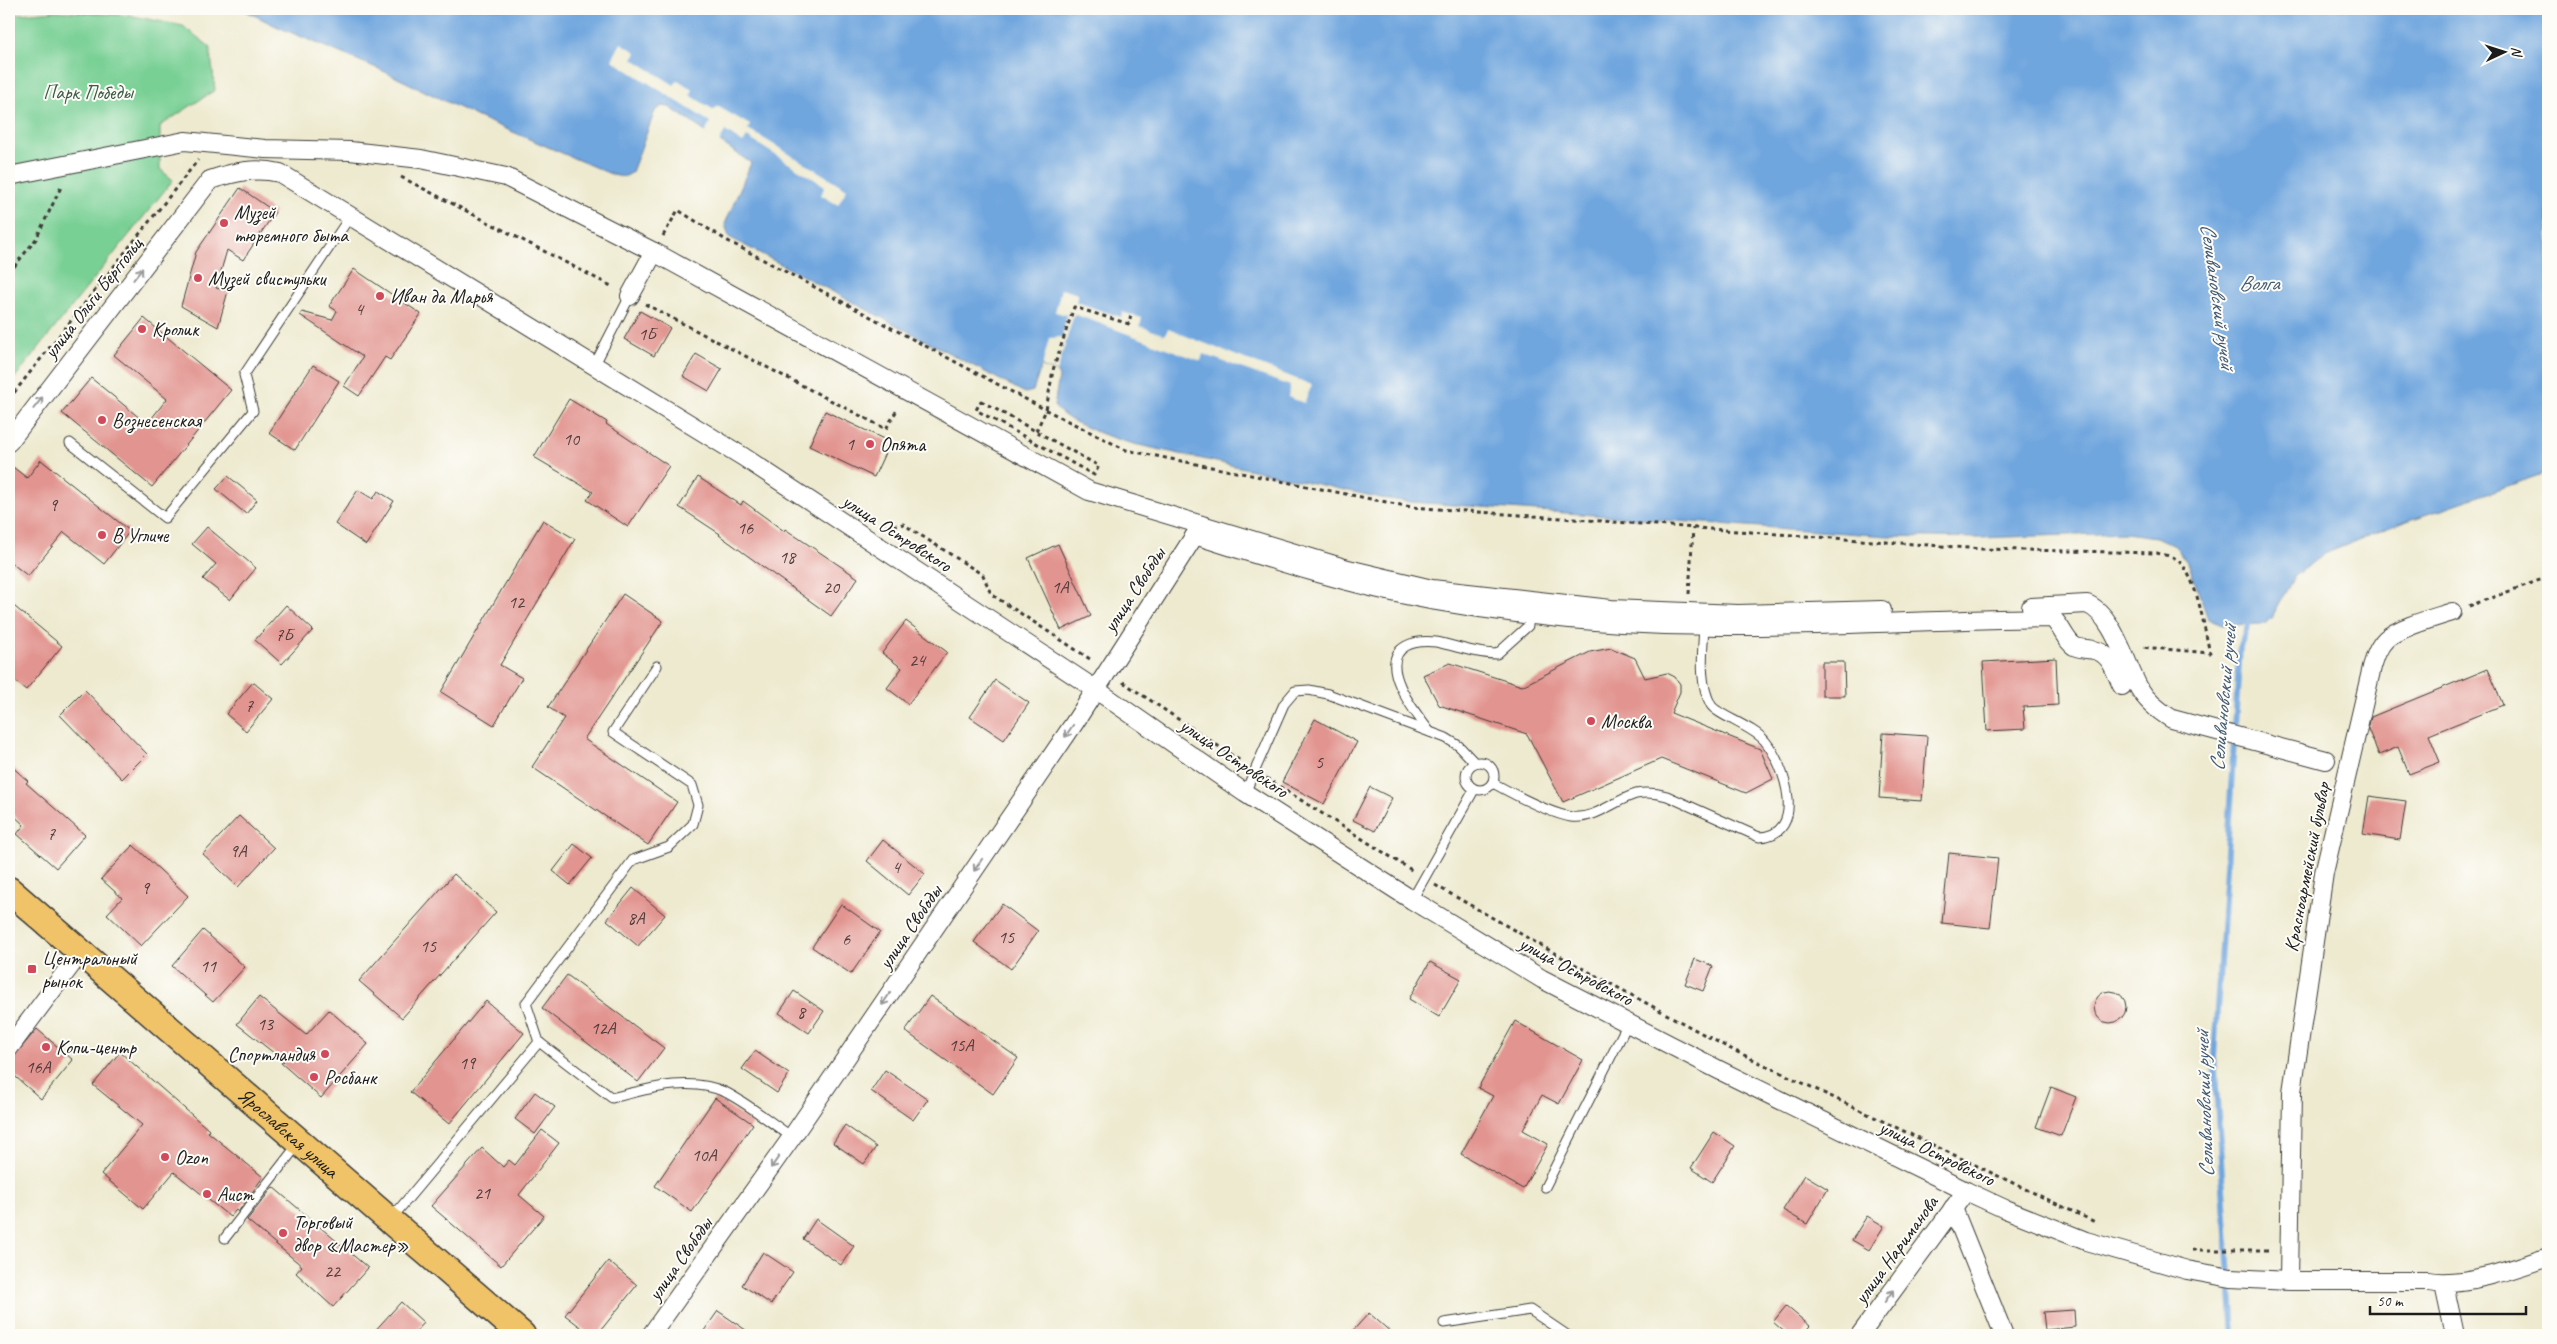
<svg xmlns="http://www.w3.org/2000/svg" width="2557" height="1344" viewBox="0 0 2557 1344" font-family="Caveat,sans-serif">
<rect width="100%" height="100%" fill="#fdfcf7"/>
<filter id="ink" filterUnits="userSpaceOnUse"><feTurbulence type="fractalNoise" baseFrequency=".02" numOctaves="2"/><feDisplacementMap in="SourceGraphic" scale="10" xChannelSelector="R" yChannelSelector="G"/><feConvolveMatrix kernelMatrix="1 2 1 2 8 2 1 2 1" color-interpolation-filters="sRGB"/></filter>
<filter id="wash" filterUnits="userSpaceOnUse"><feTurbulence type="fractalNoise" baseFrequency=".0096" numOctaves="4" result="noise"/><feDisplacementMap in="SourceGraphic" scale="20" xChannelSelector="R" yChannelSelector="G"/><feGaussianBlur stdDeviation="1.12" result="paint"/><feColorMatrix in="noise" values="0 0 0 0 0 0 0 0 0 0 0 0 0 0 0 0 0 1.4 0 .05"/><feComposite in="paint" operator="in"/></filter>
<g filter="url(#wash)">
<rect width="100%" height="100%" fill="#eeead0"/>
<path fill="#79d095" stroke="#4a7658" d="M54,11L133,16L183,26L210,47L215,90L160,126V169L173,180L9,385V15Z"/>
<path fill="#70a6de" stroke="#46617d" d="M242,9H2548V472L2393,526L2322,555L2294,577L2272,617L2265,624L2222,625L2208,619L2189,565L2175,546L2156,537L2126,533L1979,538L1887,536L1411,502L1381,498L1134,444C1112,438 1068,424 1054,406L1059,377L1057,372L1041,367L1033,391L1025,393L729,237L725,224L751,163L669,107L662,106L655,111L632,172C626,178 621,177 613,175L478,117L379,69L280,28Z"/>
<g fill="#eeead0">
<path d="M621,43L636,52L633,59L674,85L678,80L693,90L690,95L714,110L717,106L750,125L748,129L847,189L838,205L821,195L825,186L747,137L743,143L725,131L719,143L705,134L710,122L612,60Z"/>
<path d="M1061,289L1078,294L1076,302L1121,317L1122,312L1142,318L1140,326L1165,335L1168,329L1312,385L1304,403L1288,397L1290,386L1203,354L1201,361L1074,314L1057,372L1042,367L1049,338L1062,337L1067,315L1055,312Z"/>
</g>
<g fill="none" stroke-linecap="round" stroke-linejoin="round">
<path stroke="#70a6de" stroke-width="6" d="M2233,1335L2214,1057L2240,646L2248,625L2247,617"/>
</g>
<g id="blocks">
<g fill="#e29490">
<path d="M240,188L275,212L243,260L227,250L216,288L228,291L218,327L181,306L196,252Z"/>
<path d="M354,269L421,314L390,360L385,357L359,396L344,386L363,357L300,315L302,312L332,320L337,311L329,306Z"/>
<path d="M640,311L670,328L654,356L624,339Z"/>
<path d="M144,318L231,390L152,487L62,413L91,378L147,424L167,399L114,355Z"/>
<path d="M696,354L722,369L709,391L683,376Z"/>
<path d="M313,365L339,381L295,450L269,433Z"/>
<path d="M569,399L607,422L606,424L669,466L628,527L587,500L593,492L534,457Z"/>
<path d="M825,411L890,442L874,477L809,446Z"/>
<path d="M41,460L130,531L104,564L64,532L28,576L9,561V464L27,478Z"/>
<path d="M228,476L257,500L246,514L216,489Z"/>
<path d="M698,477L741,505L743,501L784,531L785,529L858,578L831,616L719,535L720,534L679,507Z"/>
<path d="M358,490L373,499L378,491L394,501L366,545L335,524Z"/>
<path d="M543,520L575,539L500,665L522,678L494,725L441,692Z"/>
<path d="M207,527L256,568L230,600L203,579L216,564L192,544Z"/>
<path d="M1058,544L1091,616L1061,630L1028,558Z"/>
<path d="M623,594L663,621L584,739L677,802L648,845L532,767L564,718L548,707Z"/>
<path d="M9,602L62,646L26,690L9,676Z"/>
<path d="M286,605L313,630L282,664L255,640Z"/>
<path d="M906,621L947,652L908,704L887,688L902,668L882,653Z"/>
<path d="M1611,648L1635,658L1645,678L1667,673L1675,677L1680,684V692L1671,713L1760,749L1773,779L1746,793L1661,759L1563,802L1527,734L1439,705L1423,675L1450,663L1522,686L1590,652Z"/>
<path d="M2056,658L2058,705L2023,707L2025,729L1987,731L1983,662Z"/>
<path d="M1822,662H1844L1845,696H1822Z"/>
<path d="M2488,669L2503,705L2429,735L2440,762L2409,774L2398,747L2379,755L2368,729L2371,717Z"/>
<path d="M995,680L1029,703L1004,740L970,717Z"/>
<path d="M253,682L273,699L246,731L226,714Z"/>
<path d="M85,690L147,754L122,779L60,715Z"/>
<path d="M1315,719L1357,742L1324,804L1282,782Z"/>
<path d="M1883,733L1927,736L1922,801L1879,798Z"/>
<path d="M9,764L28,781L26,783L85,835L56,868L17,834L24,825L9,811Z"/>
<path d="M1370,787L1392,798L1375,831L1353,820Z"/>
<path d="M2369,796L2406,801L2400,840L2363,834Z"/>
<path d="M239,816L274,848L238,887L203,854Z"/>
<path d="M883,840L925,874L908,895L867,861Z"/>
<path d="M574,844L592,858L570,885L553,871Z"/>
<path d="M133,845L188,896L141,946L107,914L122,898L101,879Z"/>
<path d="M1949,853L1998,858L1990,928L1942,923Z"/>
<path d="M454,874L496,912L402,1018L359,981Z"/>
<path d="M633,888L665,915L638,946L607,920Z"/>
<path d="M841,904L880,932L851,974L812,947Z"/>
<path d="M1002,904L1038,931L1011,969L974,942Z"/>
<path d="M203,930L245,967L213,1002L172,966Z"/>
<path d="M1695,959L1713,966L1703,991L1685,984Z"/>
<path d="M1430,962L1461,979L1439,1017L1409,999Z"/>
<path d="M567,975L664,1048L638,1082L542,1008Z"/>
<path d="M794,991L824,1011L809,1033L779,1013Z"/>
<circle cx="2110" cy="1007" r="16"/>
<path d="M930,996L1018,1058L993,1094L905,1031Z"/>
<path d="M259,997L306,1035L329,1010L368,1044L321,1098L281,1063L284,1061L237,1024Z"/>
<path d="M486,1001L524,1033L449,1124L410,1092Z"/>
<path d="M1515,1021L1583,1060L1559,1104L1542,1095L1523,1130L1548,1144L1523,1189L1461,1154L1493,1096L1478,1088Z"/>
<path d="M37,1029L73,1060L41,1099L9,1071V1062Z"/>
<path d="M755,1051L789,1074L777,1093L742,1069Z"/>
<path d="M120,1052L209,1130L208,1132L263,1177L238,1212L236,1210L230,1217L174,1172L143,1209L101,1174L142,1125L93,1085Z"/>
<path d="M885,1070L928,1099L913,1120L871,1091Z"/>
<path d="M2051,1087L2076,1097L2061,1136L2036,1127Z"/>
<path d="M535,1092L555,1107L535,1134L515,1119Z"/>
<path d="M715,1098L753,1124L692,1212L655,1186Z"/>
<path d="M845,1125L876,1147L864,1164L833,1143Z"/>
<path d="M542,1130L559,1143L519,1195L544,1216L501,1266L431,1206L482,1148L503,1167L509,1160L515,1165Z"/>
<path d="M1714,1132L1735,1146L1712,1182L1691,1168Z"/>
<path d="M1805,1175L1828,1189L1807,1224L1783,1210Z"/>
<path d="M273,1187L368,1268L333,1307L296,1273L302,1266L247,1220Z"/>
<path d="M1867,1216L1884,1226L1869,1250L1852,1240Z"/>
<path d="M816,1219L854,1246L841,1265L803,1239Z"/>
<path d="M763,1252L793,1272L771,1304L742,1285Z"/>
<path d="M608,1261L637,1285L597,1335H591L565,1315Z"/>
<path d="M401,1302L424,1323L413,1335H371Z"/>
<path d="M1786,1306L1810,1326L1801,1335H1788L1773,1322Z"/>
<path d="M2074,1310L2075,1327L2045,1330L2043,1312Z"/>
<path d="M718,1311L753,1335H701Z"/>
<path d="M1369,1313L1394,1335H1349Z"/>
</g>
</g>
</g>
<g filter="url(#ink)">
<use href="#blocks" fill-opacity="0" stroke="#3c3b37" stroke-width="1"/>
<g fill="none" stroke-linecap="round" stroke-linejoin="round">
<defs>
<g id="lane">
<path d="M594,366L630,296"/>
<path d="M70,443L165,518L253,411L244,375L351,215"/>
<path d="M1430,732C1417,715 1375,663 1406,646C1415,641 1426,641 1436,642C1457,646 1475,654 1497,654L1528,626L1529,614"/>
<circle cx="1480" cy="776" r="14"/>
<path d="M1493,783C1513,794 1549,813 1571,817C1595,820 1615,800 1636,794C1647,792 1657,793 1667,796L1759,837C1808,835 1785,765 1765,741C1754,727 1717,715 1711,705C1698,681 1703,651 1704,625"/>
<path d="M1245,793L1284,704L1295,691L1309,690L1328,694L1446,738L1459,746L1475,763"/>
<path d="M1412,900L1474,790"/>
<path d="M539,1042L612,1098C648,1089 690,1076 725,1092C749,1104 771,1123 792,1137"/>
<path d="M1545,1187L1628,1023"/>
<path d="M391,1219L539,1042L526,1003L633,860L669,847L693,824L698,805L692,785L613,732L657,666"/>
<path d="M225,1238L299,1143"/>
<path d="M1444,1323L1530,1310L1567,1335"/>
</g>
<g id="street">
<path d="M9,176L185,141L265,149L350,151L421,159L506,177L654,252"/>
<path d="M630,296L654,252L1089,491L1348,569L1432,589L1611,609L1738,614L1882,610"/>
<path d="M9,442L210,180C234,172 255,167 280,173L742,456L1095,689L1245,793L1412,900L1542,979L1719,1070L1966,1191L2005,1209L2086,1241L2187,1270L2231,1278L2289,1281H2428C2464,1287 2514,1269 2548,1257"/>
<path d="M2031,607L2087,604C2113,614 2126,665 2139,688C2147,702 2159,711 2172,719L2326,760"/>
<path d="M9,1048L80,953"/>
<path d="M1953,1208L2004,1335"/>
<path d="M2289,1281L2292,1092L2324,873L2372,667C2375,657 2378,647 2386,639C2399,627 2434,618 2452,612"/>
<path d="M2444,1284L2455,1335"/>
<path d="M651,1335L792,1137L1075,722L1195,535C1273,560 1350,585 1430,600C1530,618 1636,627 1738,626C1843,626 1947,619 2052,618C2062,626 2064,639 2074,646C2079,649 2088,649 2094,650C2111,653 2115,672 2122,686"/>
<path d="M1860,1335L1966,1191"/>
</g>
<g id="primary">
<path id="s1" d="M9,890L522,1335"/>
</g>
</defs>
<use href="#lane" stroke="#3c3b37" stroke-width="11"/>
<use href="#street" stroke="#3c3b37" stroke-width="20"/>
<use href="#primary" stroke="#3c3b37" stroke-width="29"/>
<g stroke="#3c3b37" stroke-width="3" stroke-dasharray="4 4" stroke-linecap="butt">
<path d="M401,177L613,287"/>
<path d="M663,236L678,210L726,240L1046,410L1126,450L1411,507L1982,549L2157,553C2163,555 2171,555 2176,559C2197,573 2204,629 2210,653L2141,647"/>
<path d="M9,273L36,239L62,185"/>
<path d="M645,304L886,429L898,408"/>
<path d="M9,399L198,160"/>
<path d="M981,401L1099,466L1094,475L976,410Z"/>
<path d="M1036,431L1046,410L1053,370L1074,307L1129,324L1131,315"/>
<path d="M885,527L903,524L983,575L991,594L1093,661"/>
<path d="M1689,594L1693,528"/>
<path d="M2469,606L2548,577"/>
<path d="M1123,682L1242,762"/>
<path d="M1266,778L1413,871"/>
<path d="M1435,885L1556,954L1727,1047L2097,1223"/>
<path d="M2192,1250H2271"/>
</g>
<use href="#lane" stroke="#fff" stroke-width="9"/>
<use href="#street" stroke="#fff" stroke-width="18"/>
<use href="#primary" stroke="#f0c369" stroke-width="26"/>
</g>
<defs><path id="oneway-shaft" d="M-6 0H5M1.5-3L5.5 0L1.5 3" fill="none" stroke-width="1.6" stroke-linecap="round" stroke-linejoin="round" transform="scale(1.25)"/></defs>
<g stroke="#999">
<use href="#oneway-shaft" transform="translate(138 274) rotate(-52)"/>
<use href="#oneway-shaft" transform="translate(38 403) rotate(-52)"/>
<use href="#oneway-shaft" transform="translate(1069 731) rotate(124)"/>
<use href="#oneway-shaft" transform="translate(978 865) rotate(124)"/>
<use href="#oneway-shaft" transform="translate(886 999) rotate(124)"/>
<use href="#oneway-shaft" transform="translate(775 1162) rotate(125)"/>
<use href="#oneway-shaft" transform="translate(1889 1296) rotate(-54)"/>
</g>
</g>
<g fill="#d1495b" stroke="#fdfcf7" stroke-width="2">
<circle cx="224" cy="223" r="5"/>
<circle cx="198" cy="278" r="5"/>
<circle cx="380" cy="296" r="5"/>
<circle cx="142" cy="329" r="5"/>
<circle cx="102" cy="420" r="5"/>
<circle cx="870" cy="444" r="5"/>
<circle cx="102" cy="535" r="5"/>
<circle cx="1591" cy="721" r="5"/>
<rect x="27" y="964" width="10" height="10" rx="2.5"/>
<circle cx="46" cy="1047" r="5"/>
<circle cx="325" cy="1054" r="5"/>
<circle cx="314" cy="1077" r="5"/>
<circle cx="165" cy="1157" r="5"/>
<circle cx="207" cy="1194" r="5"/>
<circle cx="283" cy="1233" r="5"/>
</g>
<g text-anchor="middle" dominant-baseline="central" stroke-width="4" stroke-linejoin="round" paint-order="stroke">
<g font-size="18" fill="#4e3a39">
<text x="359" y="309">4</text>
<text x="647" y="334">1Б</text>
<text x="571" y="439">10</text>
<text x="850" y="444">1</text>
<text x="53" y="505">9</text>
<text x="745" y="528">16</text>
<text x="787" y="557">18</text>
<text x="831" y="587">20</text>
<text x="1060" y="587">1А</text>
<text x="516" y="602">12</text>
<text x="284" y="635">7Б</text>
<text x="917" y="660">24</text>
<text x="249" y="706">7</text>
<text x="1319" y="762">5</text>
<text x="51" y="834">7</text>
<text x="238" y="851">9А</text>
<text x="896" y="867">4</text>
<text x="145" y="888">9</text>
<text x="636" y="918">8А</text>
<text x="1006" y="937">15</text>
<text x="846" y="939">6</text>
<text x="428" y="946">15</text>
<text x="208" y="966">11</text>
<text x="801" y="1012">8</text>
<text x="265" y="1024">13</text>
<text x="603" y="1028">12А</text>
<text x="961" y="1045">15А</text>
<text x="467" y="1063">19</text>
<text x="38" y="1067">16А</text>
<text x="704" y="1155">10А</text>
<text x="482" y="1193">21</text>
<text x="332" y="1271">22</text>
</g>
<g font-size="20" fill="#3d5b46" stroke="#fdfcf7">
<text x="88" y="92">Парк Победы</text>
</g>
<g font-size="20" fill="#1c1c1c" stroke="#fdfcf7" text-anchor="start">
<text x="234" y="212">Музей<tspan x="234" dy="23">тюремного быта</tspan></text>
<text x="208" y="278">Музей свистульки</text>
<text x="390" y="296">Иван да Марья</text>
<text x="152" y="329">Кролик</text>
<text x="112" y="420">Вознесенская</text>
<text x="880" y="444">Опята</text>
<text x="112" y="535">В Угличе</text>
<text x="1601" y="721">Москва</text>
<text x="42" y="958">Центральный<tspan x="42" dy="23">рынок</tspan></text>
<text x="56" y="1047">Копи-центр</text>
<text x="315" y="1054" text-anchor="end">Спортландия</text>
<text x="324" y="1077">Росбанк</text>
<text x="175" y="1157">Ozon</text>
<text x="217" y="1194">Аист</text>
<text x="293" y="1222">Торговый<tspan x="293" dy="23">двор «Мастер»</tspan></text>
</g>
<g font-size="20" fill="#1c1c1c" stroke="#fdfcf7">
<text transform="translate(93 298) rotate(-52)">улица Ольги Берггольц</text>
<text transform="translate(897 533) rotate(33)">улица Островского</text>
<text transform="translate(1134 590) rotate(-57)">улица Свободы</text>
<text transform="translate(1234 758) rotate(34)">улица Островского</text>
<text transform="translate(2307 867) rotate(-79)">Красноармейский бульвар</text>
<text transform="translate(910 927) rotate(-56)">улица Свободы</text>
<text transform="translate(1576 971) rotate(28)">улица Островского</text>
<text stroke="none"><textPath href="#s1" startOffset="370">Ярославская улица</textPath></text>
<text transform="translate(1937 1153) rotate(26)">улица Островского</text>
<text transform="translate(1896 1250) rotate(-54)">улица Нариманова</text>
<text transform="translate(680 1259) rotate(-55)">улица Свободы</text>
</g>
<g font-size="21" font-style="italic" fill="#425a73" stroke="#fdfcf7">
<text x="2259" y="283">Волга</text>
<text transform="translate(2218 296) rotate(82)">Селивановский ручей</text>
<text transform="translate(2223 698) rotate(-85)">Селивановский ручей</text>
<text transform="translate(2204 1104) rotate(-92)">Селивановский ручей</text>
</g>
</g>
<rect width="2557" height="1344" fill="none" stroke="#fdfcf7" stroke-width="30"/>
<g transform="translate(2504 52) rotate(86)" stroke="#fdfcf7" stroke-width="4" paint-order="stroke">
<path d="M0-4L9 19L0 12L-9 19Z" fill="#1c1c1c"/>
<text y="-8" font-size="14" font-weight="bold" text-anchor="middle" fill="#1c1c1c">N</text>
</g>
<path d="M2370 1306v8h156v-8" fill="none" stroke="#1c1c1c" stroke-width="2.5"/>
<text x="2377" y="1306" font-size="15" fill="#1c1c1c" stroke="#fdfcf7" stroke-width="4" paint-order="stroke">50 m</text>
</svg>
